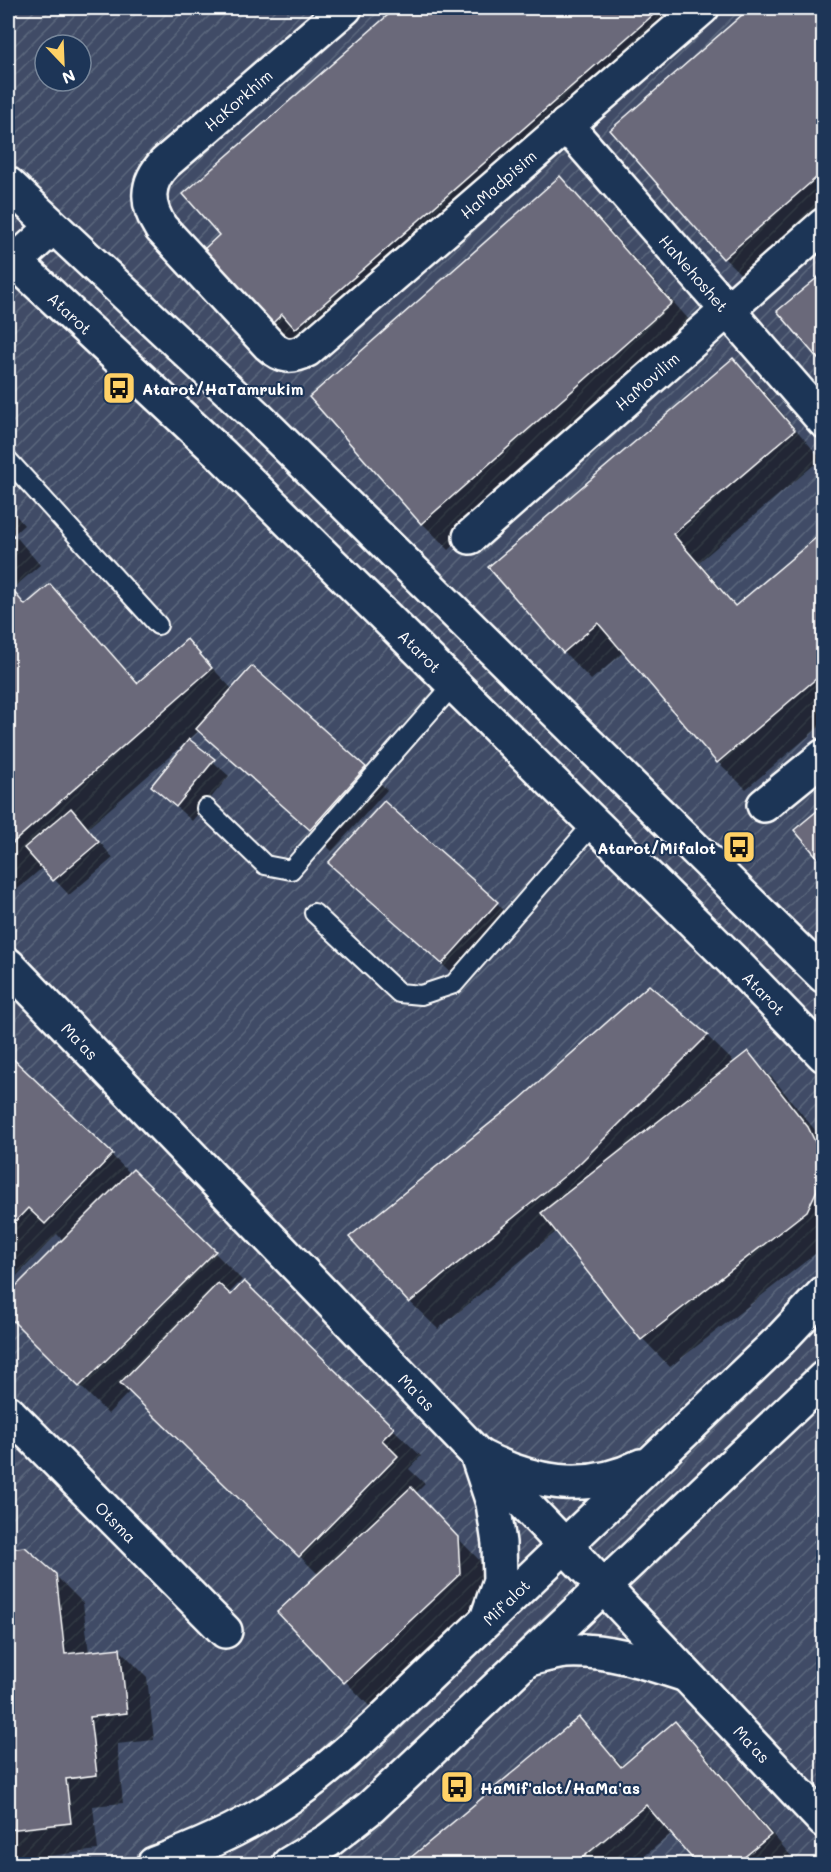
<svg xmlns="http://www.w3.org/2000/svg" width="831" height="1872" viewBox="0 0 831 1872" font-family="Mali,sans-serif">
<defs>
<pattern id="industrial-furrows" width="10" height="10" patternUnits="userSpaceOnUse" patternTransform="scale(1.5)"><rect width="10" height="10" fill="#3f4c66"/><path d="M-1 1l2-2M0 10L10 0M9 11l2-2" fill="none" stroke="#5c677d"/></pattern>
</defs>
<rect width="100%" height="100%" fill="#2c3f5e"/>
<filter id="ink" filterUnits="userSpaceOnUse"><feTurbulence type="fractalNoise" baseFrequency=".0167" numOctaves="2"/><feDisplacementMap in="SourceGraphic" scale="12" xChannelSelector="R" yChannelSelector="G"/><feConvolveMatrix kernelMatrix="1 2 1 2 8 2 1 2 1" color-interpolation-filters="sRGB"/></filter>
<g filter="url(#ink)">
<path fill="url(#industrial-furrows)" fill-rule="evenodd" d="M8,8H823V1864H8ZM45,45H81V81H45Z"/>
<g fill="#0007">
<path d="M398,8H720L324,355L299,351L272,324L222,235L185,194Z"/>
<path d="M752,8H824V223L752,285L724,258L612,130Z"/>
<path d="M560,178L588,206L699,331L449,550L422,523Z"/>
<path d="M733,360L761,388L821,459L699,562L737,607L824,533V723L746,789L718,762L624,652L591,680L564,652Z"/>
<path d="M8,506L24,525L14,534L40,565L11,590L27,606L50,586L77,614L139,684L187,641L233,690L252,668L365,768L387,790L332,851L200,730L88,828L113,858L69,895L43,867L12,894L8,890Z"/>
<path d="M189,740L229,776L192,821L153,786Z"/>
<path d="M330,863L497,903L518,925L465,985Z"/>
<path d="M707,1036L735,1063L748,1053L775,1081L824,1141V1247L670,1367L643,1339L557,1231L438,1329L410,1302Z"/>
<path d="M8,1056L131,1174L133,1171L242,1280L228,1294L393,1429L421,1456L409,1469L425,1484L415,1494L485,1566L487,1602L373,1710L279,1612L319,1575L130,1391L108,1414L8,1313V1296L63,1241L57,1234L8,1285Z"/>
<path d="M24,1549L55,1575L83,1603L89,1653L119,1649L147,1677L154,1740L117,1744L123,1803L93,1806L98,1850L8,1861V1551Z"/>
<path d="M579,1719L623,1766L675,1723L702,1751L797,1863L699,1864L672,1833L635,1864H406Z"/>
</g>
<g fill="#6a697a" stroke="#fff" stroke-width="1.5">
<path d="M396,8H661L295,329L282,314L271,325L204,249L219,235L183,194Z"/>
<path d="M750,8H824V171L723,259L610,130Z"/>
<path d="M560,176L672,303L421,524L309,397Z"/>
<path d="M824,272V366L777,311Z"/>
<path d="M733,358L795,430L673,534L735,606L824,531V672L717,763L598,623L563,653L488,567Z"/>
<path d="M8,529L14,536L8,542Z"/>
<path d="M50,584L137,683L187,639L212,668L8,847V585L25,605Z"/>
<path d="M252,666L366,767L310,830L196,729Z"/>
<path d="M189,739L215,759L176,807L151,786Z"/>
<path d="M384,801L498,902L442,964L328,863Z"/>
<path d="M824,805V865L794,830Z"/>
<path d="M71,808L99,842L53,881L24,848Z"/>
<path d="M649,985L708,1035L578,1165L409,1303L349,1237L520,1099Z"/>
<path d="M748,1051L808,1127L819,1150L820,1172L817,1190L807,1211L641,1340L541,1213Z"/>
<path d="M8,1054L113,1154L45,1224L28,1208L8,1229Z"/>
<path d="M133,1169L216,1251L79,1387L8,1316V1294Z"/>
<path d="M244,1281L394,1428L382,1440L398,1456L299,1557L120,1383L218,1283L231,1295Z"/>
<path d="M411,1487L458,1537L460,1574L344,1683L277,1612Z"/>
<path d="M824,1532V1549L815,1541Z"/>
<path d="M25,1547L56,1574L65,1654L120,1648L127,1713L90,1717L97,1775L66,1779L71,1823L8,1830V1549Z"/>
<path d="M579,1717L621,1767L675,1721L771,1835L736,1864H697L646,1805L575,1864H403Z"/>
</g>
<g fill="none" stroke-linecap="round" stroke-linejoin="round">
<defs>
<g id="lane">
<path d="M8,460L158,625"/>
<path d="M206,808L265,865L291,870L454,684"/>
<path d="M314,913L399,993L421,995L454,984L594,823"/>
</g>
<g id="street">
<path d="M345,8L165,163C145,183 146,205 161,228L269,345C282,357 291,358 307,350L702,8"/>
<path d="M566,125L824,421"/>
<path d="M8,268L53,227"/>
<path d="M470,537L824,225"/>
<path d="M764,805L824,756"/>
<path d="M8,965L565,1546L824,1821"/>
<path d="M8,1412L225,1631"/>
</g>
<g id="secondary">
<path d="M8,184L258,418L824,976"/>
<path d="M8,255L222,455L732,960L824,1055"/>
<path d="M477,1455C531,1483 585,1494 641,1466"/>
<path d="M477,1455L493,1503L499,1543L500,1581L487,1619"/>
<path d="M529,1659C541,1656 554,1652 566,1651C609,1649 646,1662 686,1675"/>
<path d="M154,1864C204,1846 254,1823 298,1791C326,1771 353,1747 379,1723L779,1341L824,1293"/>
<path d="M289,1864L329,1840L371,1807L824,1378"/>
</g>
</defs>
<use href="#lane" stroke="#fff" stroke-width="22"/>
<use href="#street" stroke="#fff" stroke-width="38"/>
<use href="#secondary" stroke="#fff" stroke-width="38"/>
<use href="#lane" stroke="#1d3557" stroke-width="18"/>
<use href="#street" stroke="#1d3557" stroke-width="33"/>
<use href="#secondary" stroke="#1d3557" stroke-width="33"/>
</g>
</g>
<defs>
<symbol id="bus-square" viewBox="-11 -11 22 22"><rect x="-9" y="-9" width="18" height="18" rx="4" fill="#ffd166" stroke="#1d3557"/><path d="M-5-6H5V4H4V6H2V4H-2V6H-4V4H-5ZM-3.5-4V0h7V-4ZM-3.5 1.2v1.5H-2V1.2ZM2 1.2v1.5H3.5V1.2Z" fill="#111"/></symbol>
</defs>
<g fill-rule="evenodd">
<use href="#bus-square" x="100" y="369" width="38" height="38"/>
<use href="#bus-square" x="720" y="828" width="38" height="38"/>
<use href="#bus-square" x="438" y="1768" width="38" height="38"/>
</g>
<g text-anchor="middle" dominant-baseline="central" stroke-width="4.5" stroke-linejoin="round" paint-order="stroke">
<g font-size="16" fill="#fff" stroke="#1d3557">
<text transform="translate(238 100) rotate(-41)">HaKorkhim</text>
<text transform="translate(498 184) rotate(-41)">HaMadpisim</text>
<text transform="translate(694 273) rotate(49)">HaNehoshet</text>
<text transform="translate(70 313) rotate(43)">Atarot</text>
<text transform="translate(647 381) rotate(-41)">HaMovilim</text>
<text transform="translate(420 651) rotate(45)">Atarot</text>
<text transform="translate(764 993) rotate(46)">Atarot</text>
<text transform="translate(80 1041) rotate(46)">Ma'as</text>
<text transform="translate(417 1392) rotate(46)">Ma'as</text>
<text transform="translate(116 1522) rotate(45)">Otsma</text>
<text transform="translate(506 1602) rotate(-44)">Mif'alot</text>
<text transform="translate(752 1744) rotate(47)">Ma'as</text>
</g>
<g font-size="16" font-weight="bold" fill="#fff" stroke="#1d3557" text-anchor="start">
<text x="142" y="388">Atarot/HaTamrukim</text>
<text x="716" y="847" text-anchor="end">Atarot/Mifalot</text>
<text x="480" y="1787">HaMif'alot/HaMa'as</text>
</g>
</g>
<rect width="831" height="1872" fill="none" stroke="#1d3557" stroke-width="30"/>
<rect x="15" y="15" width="801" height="1842" fill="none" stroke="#fff" stroke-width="2" filter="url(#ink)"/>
<g transform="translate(63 63) rotate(157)"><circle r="28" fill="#1d3557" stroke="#77869a" stroke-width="1.5"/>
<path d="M0-4.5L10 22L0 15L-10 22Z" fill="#ffd166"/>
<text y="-9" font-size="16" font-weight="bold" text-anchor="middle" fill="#ffffff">N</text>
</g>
</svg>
